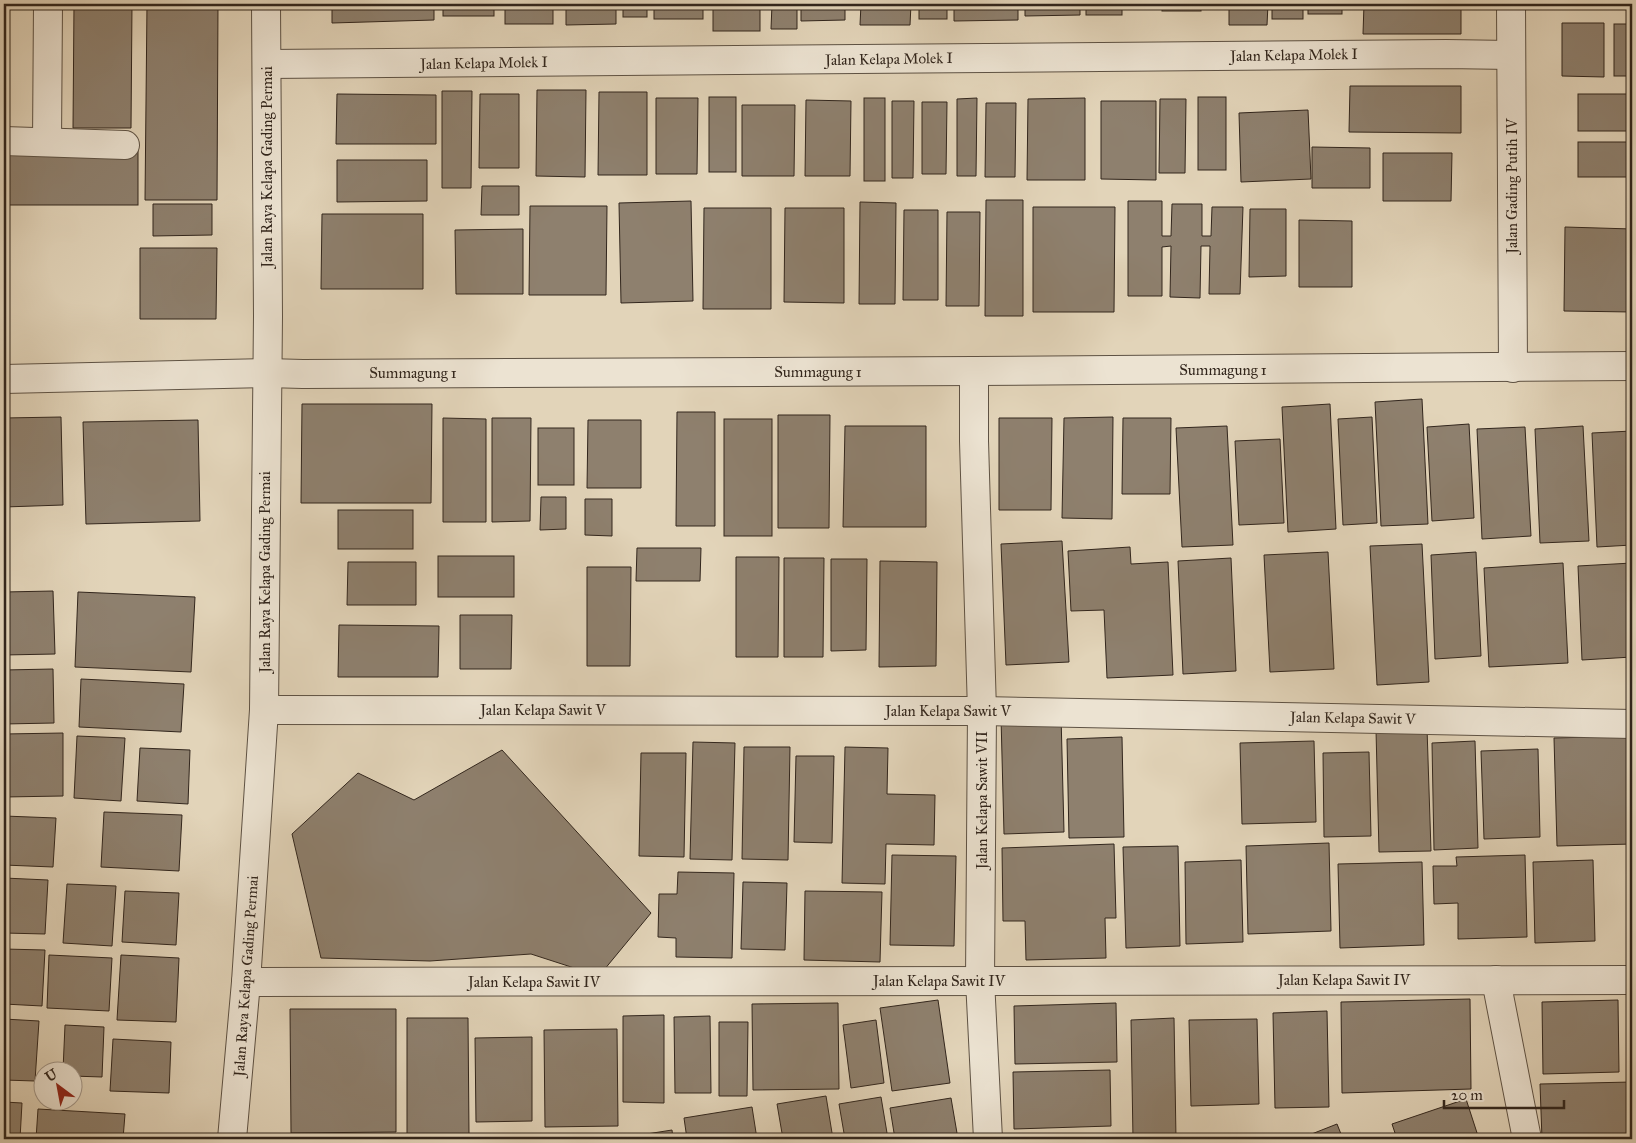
<svg xmlns="http://www.w3.org/2000/svg" width="1636" height="1143" viewBox="0 0 1636 1143" font-family="'IM FELL Great Primer',serif">
<rect width="100%" height="100%" fill="#e2d4b9"/>
<filter id="stains"><feTurbulence type="fractalNoise" baseFrequency=".004" numOctaves="4"/><feColorMatrix values="0 0 0 0 .2 0 0 0 0 .09 0 0 0 0 .02 0 0 0 .5 -.17"/></filter>
<radialGradient id="worn" r=".72"><stop offset=".6" stop-color="#630" stop-opacity="0"/><stop offset="1" stop-color="#630" stop-opacity=".3"/></radialGradient>
<g fill="#8e806e" stroke="#32261d">
<path d="M74,4H132L131,128H73Z"/>
<path d="M147,4H218L217,200H145Z"/>
<path d="M332,4H434V20L332,23Z"/>
<rect x="443" y="4" width="51" height="12"/>
<rect x="505" y="4" width="48" height="20"/>
<path d="M566,4H616V24L566,25Z"/>
<rect x="623" y="4" width="24" height="13"/>
<rect x="654" y="4" width="49" height="15"/>
<rect x="713" y="4" width="47" height="27"/>
<path d="M772,4H797V29H771Z"/>
<path d="M801,4H845V20L801,21Z"/>
<path d="M861,4H911L910,25H860Z"/>
<rect x="919" y="4" width="28" height="15"/>
<path d="M954,4H1018V20L954,21Z"/>
<path d="M1025,4H1080V15L1025,16Z"/>
<rect x="1086" y="4" width="36" height="11"/>
<rect x="1129" y="4" width="28" height="5"/>
<rect x="1162" y="4" width="39" height="7"/>
<path d="M1229,4H1268L1267,25H1229Z"/>
<rect x="1272" y="4" width="31" height="15"/>
<rect x="1308" y="4" width="34" height="10"/>
<path d="M1364,4H1461V34H1363Z"/>
<path d="M1562,23H1604V77L1562,76Z"/>
<rect x="1614" y="24" width="18" height="52"/>
<path d="M1350,86H1461V133L1349,132Z"/>
<path d="M537,90H586L585,177L536,176Z"/>
<path d="M442,91H472L471,188H442Z"/>
<path d="M599,92H647V175H598Z"/>
<path d="M337,94L436,95V144H336Z"/>
<path d="M480,94H519V168H479Z"/>
<rect x="1578" y="94" width="54" height="37"/>
<rect x="709" y="97" width="27" height="75"/>
<rect x="1198" y="97" width="28" height="73"/>
<path d="M656,98H698L697,174H656Z"/>
<rect x="864" y="98" width="21" height="83"/>
<path d="M977,98L976,176H957V99Z"/>
<path d="M1085,98V180H1027L1028,99Z"/>
<path d="M1160,99H1186L1185,173H1159Z"/>
<path d="M806,100L851,101L850,176H805Z"/>
<path d="M892,101H914L913,178H892Z"/>
<path d="M1101,101H1156V180L1101,179Z"/>
<path d="M922,102H947L946,174H922Z"/>
<path d="M986,103H1016L1015,177H985Z"/>
<path d="M742,105H795L794,176H742Z"/>
<path d="M1308,110L1311,179L1241,182L1239,113Z"/>
<rect x="1578" y="142" width="54" height="35"/>
<path d="M1312,147L1370,148V188H1312Z"/>
<rect x="4" y="151" width="134" height="54"/>
<path d="M1383,153H1452L1451,201H1383Z"/>
<path d="M337,160H427V201L337,202Z"/>
<path d="M482,186H519V215H481Z"/>
<path d="M986,200H1023V316H985Z"/>
<path d="M691,201L693,301L621,303L619,203Z"/>
<path d="M1128,201H1162V236H1171L1172,204H1202V236H1211L1212,207H1243L1240,294H1209L1210,246H1201L1200,298L1170,297L1171,246L1162,247V296H1128Z"/>
<path d="M860,202L896,203L895,304H859Z"/>
<path d="M153,204H212V235L153,236Z"/>
<path d="M530,206H607L606,295H529Z"/>
<path d="M1033,207H1115L1114,312H1033Z"/>
<path d="M704,208H771V309H703Z"/>
<path d="M785,208H844V303L784,302Z"/>
<path d="M1250,209H1286V276L1249,277Z"/>
<path d="M904,210H938V300H903Z"/>
<path d="M947,212H980L979,306H946Z"/>
<path d="M322,214H423V289H321Z"/>
<path d="M1299,220L1352,221V287H1299Z"/>
<path d="M1565,227L1632,229V312L1564,311Z"/>
<path d="M523,229V294H456L455,230Z"/>
<path d="M140,248H217L216,319H140Z"/>
<path d="M1422,399L1428,524L1381,526L1375,402Z"/>
<path d="M302,404H432L431,503H301Z"/>
<path d="M1330,404L1336,529L1288,532L1282,407Z"/>
<path d="M677,412H715V526H676Z"/>
<path d="M778,415H830L829,528H778Z"/>
<path d="M61,417L63,505L4,507V418Z"/>
<path d="M1113,417L1112,519L1062,518L1064,418Z"/>
<path d="M1372,417L1377,523L1343,525L1338,419Z"/>
<path d="M443,418L486,419V522H443Z"/>
<path d="M492,418H531L530,521L492,522Z"/>
<path d="M999,418H1052L1051,510H999Z"/>
<path d="M1123,418H1171L1170,494H1122Z"/>
<rect x="724" y="419" width="48" height="117"/>
<path d="M198,420L200,521L86,524L83,422Z"/>
<path d="M588,420H641V488H587Z"/>
<path d="M1469,424L1474,518L1432,521L1427,427Z"/>
<path d="M845,426H926V527H843Z"/>
<path d="M1227,426L1233,545L1182,547L1176,428Z"/>
<path d="M1583,426L1589,541L1540,543L1535,429Z"/>
<path d="M1525,427L1531,536L1482,539L1477,429Z"/>
<rect x="538" y="428" width="36" height="57"/>
<path d="M1632,431V545L1597,547L1592,433Z"/>
<path d="M1280,439L1284,523L1239,525L1235,441Z"/>
<path d="M541,497H566V529L540,530Z"/>
<path d="M585,499H612V536L585,535Z"/>
<rect x="338" y="510" width="75" height="39"/>
<path d="M1062,541L1069,662L1006,665L1001,544Z"/>
<path d="M1422,544L1429,682L1377,685L1370,546Z"/>
<path d="M1130,547L1131,564L1168,562L1173,675L1107,678L1104,610L1071,611L1068,551Z"/>
<path d="M637,548H701L700,581H636Z"/>
<path d="M1328,552L1334,669L1270,672L1264,555Z"/>
<path d="M1476,552L1481,656L1435,659L1431,555Z"/>
<rect x="438" y="556" width="76" height="41"/>
<path d="M736,557H779L778,657H736Z"/>
<path d="M784,558H824L823,657H784Z"/>
<path d="M1231,558L1236,671L1183,674L1178,561Z"/>
<path d="M831,559H867L866,650L831,651Z"/>
<path d="M880,561L937,562L936,666L879,667Z"/>
<path d="M348,562H416V605H347Z"/>
<path d="M1563,563L1568,663L1489,667L1484,568Z"/>
<path d="M1632,563V657L1582,660L1578,566Z"/>
<path d="M587,567H631L630,666H587Z"/>
<path d="M53,591L55,654L4,655V592Z"/>
<path d="M78,592L195,597L191,672L75,667Z"/>
<path d="M460,615H512L511,669H460Z"/>
<path d="M339,625L439,626L438,677H338Z"/>
<path d="M53,669L54,723L4,724V670Z"/>
<path d="M81,679L184,684L181,732L79,727Z"/>
<path d="M1061,715L1064,832L1004,834L1001,717Z"/>
<path d="M1427,728L1431,851L1379,852L1376,730Z"/>
<path d="M63,733V796L4,797V734Z"/>
<path d="M77,736L125,738L121,801L74,798Z"/>
<path d="M1630,736L1632,844L1557,846L1554,738Z"/>
<path d="M1122,737L1124,837L1069,838L1067,739Z"/>
<path d="M1314,741L1316,822L1242,824L1240,743Z"/>
<path d="M1475,741L1478,848L1434,850L1432,743Z"/>
<path d="M693,742L735,743L732,860L690,859Z"/>
<path d="M744,747H790L788,860L742,859Z"/>
<path d="M845,747L888,748L887,794L935,795L934,845L886,844L885,884L842,883Z"/>
<path d="M140,748L190,750L188,804L137,801Z"/>
<path d="M1538,749L1540,837L1484,839L1481,751Z"/>
<path d="M502,750L651,913L599,976L531,954L430,961L321,958L292,834L358,773L414,800Z"/>
<path d="M1369,752L1371,836L1324,837L1323,753Z"/>
<path d="M641,753H686L684,857L639,856Z"/>
<path d="M796,756H834L832,843L794,842Z"/>
<path d="M104,812L182,815L179,871L101,867Z"/>
<path d="M4,816L56,818L53,867L4,865Z"/>
<path d="M1329,843L1331,931L1248,934L1246,846Z"/>
<path d="M1114,844L1116,918H1105L1106,958L1026,960L1025,921H1003L1002,848Z"/>
<path d="M1178,846L1180,946L1126,948L1123,847Z"/>
<path d="M892,855L956,856L954,946L890,945Z"/>
<path d="M1525,855L1527,937L1458,939V903L1434,904L1433,866H1457L1456,857Z"/>
<path d="M1241,860L1243,942L1186,944L1185,862Z"/>
<path d="M1593,860L1595,941L1535,943L1533,862Z"/>
<path d="M1422,862L1424,945L1340,948L1338,864Z"/>
<path d="M678,872L734,873L732,958L676,957V938L658,937L659,894H677Z"/>
<path d="M4,878L48,880L45,934L4,933Z"/>
<path d="M743,882L787,883L785,950L741,949Z"/>
<path d="M67,884L116,886L112,946L63,943Z"/>
<path d="M125,891L179,893L176,945L122,942Z"/>
<path d="M805,891L882,892L880,962L804,960Z"/>
<path d="M4,949L45,950L42,1006L4,1004Z"/>
<path d="M49,955L112,958L109,1011L47,1008Z"/>
<path d="M121,955L179,958L176,1022L117,1020Z"/>
<path d="M1470,999L1471,1089L1342,1093L1341,1002Z"/>
<path d="M938,1000L950,1083L892,1091L880,1008Z"/>
<path d="M1618,1000L1619,1072L1543,1074L1542,1002Z"/>
<path d="M838,1003L839,1089L753,1090L752,1004Z"/>
<path d="M1116,1003L1117,1062L1015,1064L1014,1006Z"/>
<path d="M290,1009H396V1132L291,1133Z"/>
<path d="M1327,1011L1329,1107L1275,1108L1273,1013Z"/>
<path d="M664,1015V1103L623,1102V1016Z"/>
<path d="M710,1016L711,1093H675L674,1017Z"/>
<path d="M407,1018H468L469,1134L407,1136Z"/>
<path d="M1174,1018L1176,1139H1133L1131,1020Z"/>
<path d="M4,1019L39,1021L35,1081L4,1080Z"/>
<path d="M1257,1019L1259,1104L1191,1106L1189,1020Z"/>
<path d="M876,1020L884,1083L851,1088L843,1025Z"/>
<path d="M719,1022H748L747,1096H719Z"/>
<path d="M65,1025L104,1027L102,1077L72,1076V1070H63Z"/>
<path d="M617,1029L618,1126L545,1127L544,1030Z"/>
<path d="M532,1037V1121L476,1122L475,1038Z"/>
<path d="M113,1039L171,1042L169,1093L110,1091Z"/>
<path d="M1110,1070L1111,1126L1014,1129L1013,1072Z"/>
<path d="M1632,1082V1137L1542,1139L1540,1084Z"/>
<path d="M826,1096L833,1139H783L777,1104Z"/>
<path d="M881,1097L888,1139H845L839,1104Z"/>
<path d="M951,1098L958,1139H895L890,1108Z"/>
<path d="M1466,1099L1479,1139H1397L1392,1124Z"/>
<path d="M4,1102L22,1103L20,1139H4Z"/>
<path d="M752,1107L757,1139H687L684,1118Z"/>
<path d="M38,1109L125,1114L123,1139H36Z"/>
<path d="M1337,1124L1343,1139H1299Z"/>
<path d="M672,1130L673,1139H615Z"/>
</g>
<g fill="none" stroke-linecap="round" stroke-linejoin="round">
<defs>
<g id="street">
<path d="M1511,4L1513,368"/>
<path d="M267,64L1446,54L1511,55"/>
<path d="M4,141L125,145"/>
<path d="M47,142L48,4"/>
<path d="M974,371V441L982,711L980,980L988,1139"/>
<path d="M4,379L267,373L303,374L974,371L1632,366"/>
<path d="M264,710L982,711L1632,724"/>
<path d="M1496,980L1527,1139"/>
<path d="M246,982L1632,980"/>
<path d="M232,1139L246,982L264,710L268,316L266,4"/>
</g>
</defs>
<use href="#street" stroke="#5e5244" stroke-width="30"/>
<use href="#street" stroke="#ece3d2" stroke-width="28"/>
</g>
<g text-anchor="middle" dominant-baseline="central" stroke-width="4.5" stroke-linejoin="round" paint-order="stroke">
<g font-size="15" fill="#32261d" stroke="#ece3d2">
<text transform="translate(1294 55) rotate(-1)">Jalan Kelapa Molek I</text>
<text transform="translate(889 59) rotate(-1)">Jalan Kelapa Molek I</text>
<text transform="translate(484 63) rotate(-1)">Jalan Kelapa Molek I</text>
<text transform="translate(267 167) rotate(-90)">Jalan Raya Kelapa Gading Permai</text>
<text transform="translate(1512 186) rotate(-90)">Jalan Gading Putih IV</text>
<text x="1223" y="370">Summagung 1</text>
<text x="818" y="372">Summagung 1</text>
<text x="413" y="373">Summagung 1</text>
<text transform="translate(265 572) rotate(-90)">Jalan Raya Kelapa Gading Permai</text>
<text x="543" y="710">Jalan Kelapa Sawit V</text>
<text x="948" y="711">Jalan Kelapa Sawit V</text>
<text transform="translate(1353 718) rotate(1)">Jalan Kelapa Sawit V</text>
<text transform="translate(982 800) rotate(-90)">Jalan Kelapa Sawit VII</text>
<text transform="translate(246 976) rotate(-86)">Jalan Raya Kelapa Gading Permai</text>
<text x="1344" y="980">Jalan Kelapa Sawit IV</text>
<text x="939" y="981">Jalan Kelapa Sawit IV</text>
<text x="534" y="982">Jalan Kelapa Sawit IV</text>
</g>
</g>
<rect width="1636" height="1143" fill="none" stroke="#e2d4b9" stroke-width="20"/>
<rect x="5" y="5" width="1626" height="1133" fill="none" stroke="#32261d" stroke-width="2.5"/>
<rect x="10" y="10" width="1616" height="1123" fill="none" stroke="#32261d"/>
<g transform="translate(58 1086) rotate(328)"><circle r="24" fill="#ece3d2" stroke="#a2978a"/>
<path d="M0-4L9 19L0 12L-9 19Z" fill="#8f2418"/>
<text y="-8" font-size="14" font-weight="bold" text-anchor="middle" fill="#32261d">U</text>
</g>
<path d="M1444 1100v8h120v-8" fill="none" stroke="#32261d" stroke-width="2.5"/>
<text x="1451" y="1100" font-size="15" fill="#32261d" stroke="#ece3d2" stroke-width="4" paint-order="stroke">20 m</text>
<rect width="100%" height="100%" filter="url(#stains)"/>
<rect width="100%" height="100%" fill="url(#worn)"/>
</svg>
